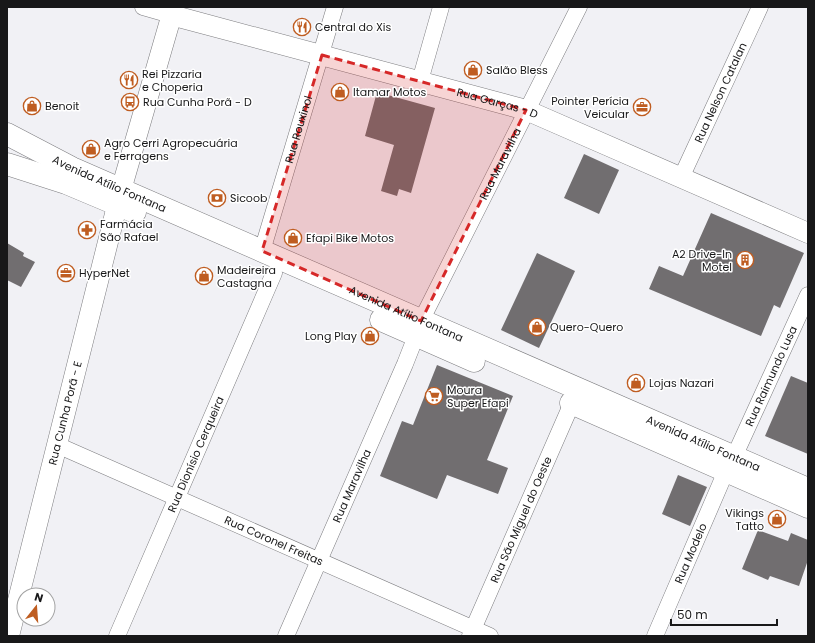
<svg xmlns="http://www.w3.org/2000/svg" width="815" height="643" viewBox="0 0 815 643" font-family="Poppins,sans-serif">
<rect width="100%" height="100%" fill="#f1f1f5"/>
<g fill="#716e70">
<path d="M377,92L435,108L411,193L399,189L397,196L381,191L394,145L365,136Z"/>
<path d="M584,154L619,170L599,214L564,198Z"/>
<path d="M711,213L804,253L780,308L774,305L761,336L649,289L659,266L683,276Z"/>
<path d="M7,243L24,253L23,256L35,262L21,287L7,280Z"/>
<path d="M537,253L575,271L539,348L501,330Z"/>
<path d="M437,365L513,396L487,460L508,468L498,494L447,475L437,499L380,476L402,421L413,425Z"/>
<path d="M791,376L808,383V454L765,436Z"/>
<path d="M678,475L707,487L690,526L662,514Z"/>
<path d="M758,530L788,541L791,533L808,540V560L799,586L770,576L768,580L742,569Z"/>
</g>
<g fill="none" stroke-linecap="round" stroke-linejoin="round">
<defs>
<g id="minor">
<path d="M143,7L171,15"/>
<path d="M420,81L441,7"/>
<path id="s1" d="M681,178L760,7"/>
<path id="s2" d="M262,251L335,7"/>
<path id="s3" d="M421,321L579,7"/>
<path id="s4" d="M57,445L490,636"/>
<path id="s5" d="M734,457L808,295"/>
<path id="s6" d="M117,636L274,273"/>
<path id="s7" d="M286,636L405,364L416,336"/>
<path id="s8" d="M470,636L572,403"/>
<path id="s9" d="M655,636L726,471"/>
</g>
<g id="tertiary">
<path id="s10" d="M171,15L526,110L808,233"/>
<path id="s11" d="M9,636L121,190L174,7"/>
</g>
<g id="secondary">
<path id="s12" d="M7,134L72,168L808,489"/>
<path d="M7,164L66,183L135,212"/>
<path d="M381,320L474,361"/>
<path d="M571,403L808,507"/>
</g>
</defs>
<use href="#minor" stroke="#7c7c7f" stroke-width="17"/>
<use href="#tertiary" stroke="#7c7c7f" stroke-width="21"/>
<use href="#secondary" stroke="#7c7c7f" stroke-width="23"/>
<use href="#minor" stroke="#fff" stroke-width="16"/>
<use href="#tertiary" stroke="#fff" stroke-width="20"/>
<use href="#secondary" stroke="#fff" stroke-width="22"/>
</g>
<path fill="#d62828" fill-opacity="0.2" stroke="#d62828" stroke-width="3" stroke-dasharray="8 5" stroke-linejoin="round" d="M322,55L526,110L421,321L262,251Z"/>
<defs>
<symbol id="restaurant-ring" viewBox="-11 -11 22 22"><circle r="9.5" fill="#fff" stroke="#bf5d21" stroke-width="1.5"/><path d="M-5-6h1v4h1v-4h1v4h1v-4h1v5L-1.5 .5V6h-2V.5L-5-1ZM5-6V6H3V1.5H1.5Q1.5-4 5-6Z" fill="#bf5d21"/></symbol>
<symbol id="shop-ring" viewBox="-11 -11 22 22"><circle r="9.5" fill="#fff" stroke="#bf5d21" stroke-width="1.5"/><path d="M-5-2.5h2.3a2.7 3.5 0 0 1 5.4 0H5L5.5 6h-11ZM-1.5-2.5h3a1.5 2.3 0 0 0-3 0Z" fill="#bf5d21"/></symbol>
<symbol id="bus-ring" viewBox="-11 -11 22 22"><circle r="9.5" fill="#fff" stroke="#bf5d21" stroke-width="1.5"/><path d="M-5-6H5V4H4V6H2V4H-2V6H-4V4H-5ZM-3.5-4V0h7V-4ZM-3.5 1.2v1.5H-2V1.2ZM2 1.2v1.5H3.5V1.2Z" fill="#bf5d21"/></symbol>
<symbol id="office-ring" viewBox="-11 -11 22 22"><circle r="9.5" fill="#fff" stroke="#bf5d21" stroke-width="1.5"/><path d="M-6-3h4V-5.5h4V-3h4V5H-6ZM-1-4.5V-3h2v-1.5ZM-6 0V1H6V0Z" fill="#bf5d21"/></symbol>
<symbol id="bank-ring" viewBox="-11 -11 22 22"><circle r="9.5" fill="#fff" stroke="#bf5d21" stroke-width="1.5"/><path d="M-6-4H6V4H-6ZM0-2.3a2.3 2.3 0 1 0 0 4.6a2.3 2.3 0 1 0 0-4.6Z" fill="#bf5d21"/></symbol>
<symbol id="pharmacy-ring" viewBox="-11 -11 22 22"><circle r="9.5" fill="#fff" stroke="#bf5d21" stroke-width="1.5"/><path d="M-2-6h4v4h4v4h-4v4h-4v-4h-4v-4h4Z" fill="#bf5d21"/></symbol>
<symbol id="building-ring" viewBox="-11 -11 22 22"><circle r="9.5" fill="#fff" stroke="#bf5d21" stroke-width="1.5"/><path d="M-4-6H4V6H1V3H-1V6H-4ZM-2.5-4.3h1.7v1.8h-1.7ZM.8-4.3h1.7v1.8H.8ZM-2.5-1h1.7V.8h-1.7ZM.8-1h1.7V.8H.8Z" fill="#bf5d21"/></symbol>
<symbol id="supermarket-ring" viewBox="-11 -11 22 22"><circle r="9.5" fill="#fff" stroke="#bf5d21" stroke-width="1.5"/><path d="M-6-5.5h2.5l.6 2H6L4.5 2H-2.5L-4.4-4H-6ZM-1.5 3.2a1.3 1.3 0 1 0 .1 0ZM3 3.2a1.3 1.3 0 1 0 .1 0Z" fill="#bf5d21"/></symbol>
</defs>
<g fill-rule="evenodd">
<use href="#restaurant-ring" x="292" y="17" width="20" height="20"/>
<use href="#shop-ring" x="463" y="60" width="20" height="20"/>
<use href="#restaurant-ring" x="119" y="70" width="20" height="20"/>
<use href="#shop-ring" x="330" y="82" width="20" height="20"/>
<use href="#bus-ring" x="120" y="92" width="20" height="20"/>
<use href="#shop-ring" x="22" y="96" width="20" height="20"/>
<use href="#office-ring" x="632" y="97" width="20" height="20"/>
<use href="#shop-ring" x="81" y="139" width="20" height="20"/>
<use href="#bank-ring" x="207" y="188" width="20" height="20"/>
<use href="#pharmacy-ring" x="77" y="220" width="20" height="20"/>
<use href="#shop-ring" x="283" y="228" width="20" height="20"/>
<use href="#building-ring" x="735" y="250" width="20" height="20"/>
<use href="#office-ring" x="56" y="263" width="20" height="20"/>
<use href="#shop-ring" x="194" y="266" width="20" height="20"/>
<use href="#shop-ring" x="527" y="317" width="20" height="20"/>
<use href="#shop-ring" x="360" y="326" width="20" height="20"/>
<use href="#shop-ring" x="626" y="373" width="20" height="20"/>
<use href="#supermarket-ring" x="424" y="386" width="20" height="20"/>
<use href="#shop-ring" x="767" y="509" width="20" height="20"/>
</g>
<g text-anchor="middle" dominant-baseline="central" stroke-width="3" stroke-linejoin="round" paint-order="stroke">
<g font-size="11" fill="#181819" stroke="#fff" text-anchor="start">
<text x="315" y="27">Central do Xis</text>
<text x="486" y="70">Salão Bless</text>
<text x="142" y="74">Rei Pizzaria<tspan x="142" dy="13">e Choperia</tspan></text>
<text x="353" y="92">Itamar Motos</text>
<text x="629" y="101" text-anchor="end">Pointer Perícia<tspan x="629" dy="13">Veicular</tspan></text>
<text x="143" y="102">Rua Cunha Porã - D</text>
<text x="45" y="106">Benoit</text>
<text x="104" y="143">Agro Cerri Agropecuária<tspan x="104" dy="13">e Ferragens</tspan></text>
<text x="230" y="198">Sicoob</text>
<text x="100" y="224">Farmácia<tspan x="100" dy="13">São Rafael</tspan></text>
<text x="306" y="238">Efapi Bike Motos</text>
<text x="732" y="254" text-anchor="end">A2 Drive-In<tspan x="732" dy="13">Motel</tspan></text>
<text x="217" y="270">Madeireira<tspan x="217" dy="13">Castagna</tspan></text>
<text x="79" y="273">HyperNet</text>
<text x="550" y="327">Quero-Quero</text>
<text x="357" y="336" text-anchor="end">Long Play</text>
<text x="649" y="383">Lojas Nazari</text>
<text x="447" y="390">Moura<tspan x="447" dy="13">Super Efapi</tspan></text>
<text x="764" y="513" text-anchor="end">Vikings<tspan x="764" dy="13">Tatto</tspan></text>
</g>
<g font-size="11" fill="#181819" stroke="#fff">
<text stroke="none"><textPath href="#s1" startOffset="94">Rua Nelson Catalan</textPath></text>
<text stroke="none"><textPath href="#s10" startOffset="338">Rua Garças - D</textPath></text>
<text stroke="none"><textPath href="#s2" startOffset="127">Rua Rouxinol</textPath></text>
<text stroke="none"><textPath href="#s3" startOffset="176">Rua Maravilha</textPath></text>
<text stroke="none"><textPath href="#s12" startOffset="114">Avenida Atílio Fontana</textPath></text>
<text stroke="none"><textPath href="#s12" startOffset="438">Avenida Atílio Fontana</textPath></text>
<text stroke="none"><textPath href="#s5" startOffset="89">Rua Raimundo Lusa</textPath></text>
<text stroke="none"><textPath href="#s11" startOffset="230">Rua Cunha Porã - E</textPath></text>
<text stroke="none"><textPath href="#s12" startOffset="762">Avenida Atílio Fontana</textPath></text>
<text stroke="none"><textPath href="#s6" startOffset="198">Rua Dionísio Cerqueira</textPath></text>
<text stroke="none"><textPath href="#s7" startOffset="164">Rua Maravilha</textPath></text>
<text stroke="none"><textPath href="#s8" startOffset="127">Rua São Miguel do Oeste</textPath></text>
<text stroke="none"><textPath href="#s4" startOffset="237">Rua Coronel Freitas</textPath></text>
<text stroke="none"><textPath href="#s9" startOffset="90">Rua Modelo</textPath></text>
</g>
</g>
<rect width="815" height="643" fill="none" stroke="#181819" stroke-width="16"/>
<g transform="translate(36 607) rotate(17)"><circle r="19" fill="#ffffff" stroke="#a3a3a3"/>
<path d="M0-3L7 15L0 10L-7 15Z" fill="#bf5d21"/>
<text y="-6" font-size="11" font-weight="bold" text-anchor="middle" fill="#181819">N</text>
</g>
<path d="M671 619v6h106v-6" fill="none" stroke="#181819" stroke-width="2"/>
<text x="677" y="619" font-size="12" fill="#181819" stroke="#ffffff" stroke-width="3" paint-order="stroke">50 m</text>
</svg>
